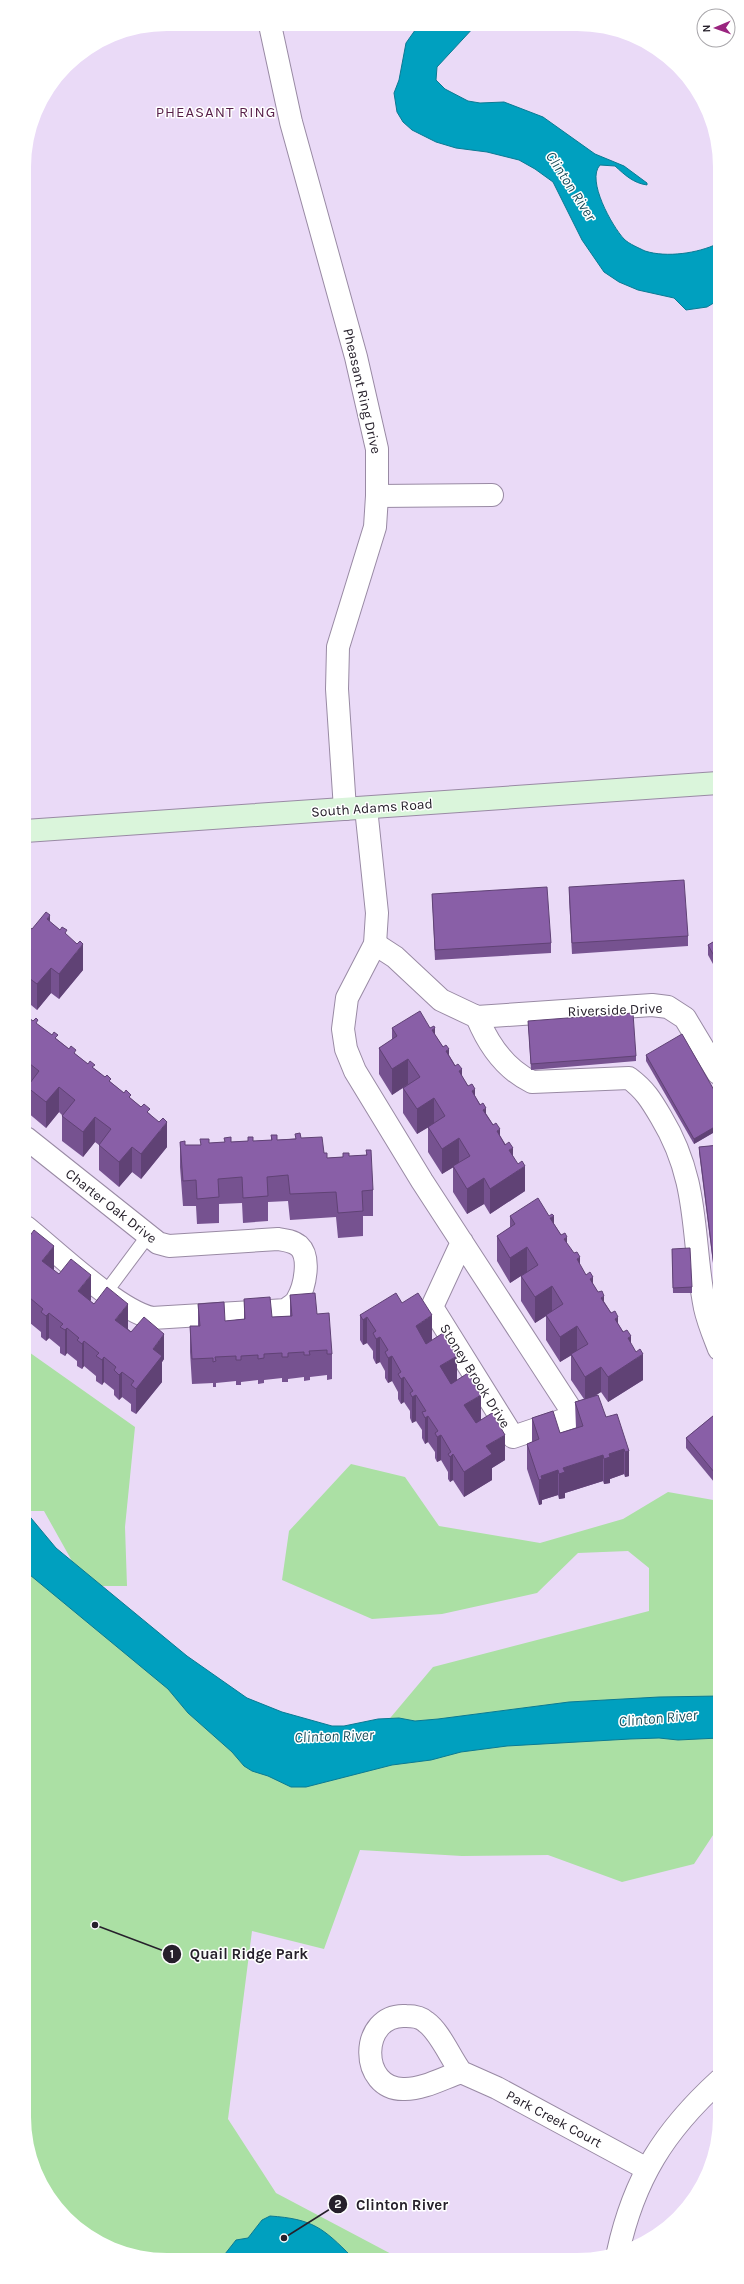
<svg xmlns="http://www.w3.org/2000/svg" width="744" height="2284" viewBox="0 0 744 2284" font-family="Karla,sans-serif">
<rect width="100%" height="100%" fill="#eadaf7"/>
<g fill="#abe0a4">
<path d="M26,1350L135,1427L125,1527L127,1586H86L44,1511H26Z"/>
<path d="M351,1464L405,1477L439,1526L540,1543L623,1519L668,1492L719,1501V1826L694,1864L622,1882L548,1855L462,1856L360,1850L324,1949L252,1931L228,2119L276,2193L397,2257H140L104,2245L66,2218L43,2188L27,2144L26,1564L349,1767L433,1667L649,1611V1568L628,1551L578,1553L537,1593L442,1614L372,1619L282,1580L289,1531Z"/>
</g>
<g fill="#00a0bf" stroke="#0b7a93">
<path d="M418,26H475L437,67L436,80L445,89L468,101L480,103L504,102L543,117L595,154L624,166L647,183V185C633,183 625,175 615,166L600,165C586,180 612,226 624,239C629,244 639,248 645,251C667,258 698,253 717,244V301L707,307L686,310L674,298L638,290L619,282L604,272L582,240L553,182L535,169L519,160L487,152L456,148L436,142L412,130L403,122L397,112L394,93L399,80L406,43Z"/>
<path d="M26,1512L56,1548L187,1656L247,1698L282,1712L332,1726H344L378,1719L399,1718L415,1721L438,1719L569,1702L659,1697L719,1696V1738L678,1740L659,1738L630,1739L507,1746L461,1752L431,1760L392,1765L306,1787H291L268,1776L252,1771L244,1766L232,1752L188,1713L168,1689L30,1575L26,1571Z"/>
<path d="M270,2216C313,2219 323,2228 352,2257H291L288,2254H282L277,2257H218L225,2254L236,2240L248,2238L262,2220Z"/>
</g>
<g fill="none" stroke-linecap="round" stroke-linejoin="round">
<defs>
<path id="service" d="M106,1292L147,1237"/>
<g id="minor">
<path d="M270,25L291,122L356,357L377,449V496L375,527L338,647L337,689L345,809"/>
<path d="M377,496L492,495"/>
<path d="M366,808L377,913L375,944L347,998L343,1029L346,1049L355,1071L422,1181L575,1416L513,1437L432,1307L462,1242"/>
<path d="M375,944L395,957L441,1000L477,1017L652,1005L668,1007L685,1018L718,1073"/>
<path d="M477,1017C488,1044 505,1069 532,1082L629,1078C645,1090 651,1100 661,1117C701,1183 691,1238 705,1308C708,1322 714,1336 719,1349"/>
<path d="M26,1138L158,1243L169,1246L278,1239C285,1240 293,1241 299,1246C311,1257 305,1287 297,1300C295,1304 289,1307 286,1310L152,1318C117,1310 56,1251 26,1227"/>
<path d="M461,2072C450,2057 440,2032 426,2022C421,2017 413,2016 406,2016C359,2013 358,2091 405,2089C424,2089 443,2078 461,2072L497,2088L647,2169"/>
<path d="M618,2252C634,2179 664,2131 720,2080"/>
</g>
<path id="secondary" d="M25,831L718,783"/>
</defs>
<use href="#service" stroke="#998aa4" stroke-width="15"/>
<use href="#minor" stroke="#998aa4" stroke-width="24"/>
<use href="#secondary" stroke="#998aa4" stroke-width="24"/>
<use href="#service" stroke="#fff" stroke-width="13"/>
<use href="#minor" stroke="#fff" stroke-width="22"/>
<use href="#secondary" stroke="#daf5db" stroke-width="22"/>
</g>
<g fill="#765290">
<path d="M569,887L688,936V946L572,954L569,897Z"/>
<path d="M432,894L551,943V953L435,960Z"/>
<path d="M50,922L67,935L83,970L59,999L51,993L37,1010L25,1000V929L26,930L32,929Z"/>
<path d="M718,939V973L708,955V945Z"/>
<path d="M25,1015L58,1040L88,1064L95,1069L124,1093L150,1114L167,1147L141,1179L132,1172L119,1187L99,1170V1145L95,1142L83,1157L62,1141V1115L59,1112L46,1128L27,1112V1086L25,1085Z"/>
<path d="M528,1021L636,1056V1061L531,1070Z"/>
<path d="M392,1028H430L449,1055L468,1086L475,1096L513,1156L525,1191L490,1214L484,1204L467,1214L453,1192V1167L442,1174L428,1152V1127L417,1134L403,1113V1088L392,1095L379,1074V1048L392,1040Z"/>
<path d="M646,1055L718,1097V1130L694,1144L646,1061Z"/>
<path d="M271,1135L277,1140L301,1138L324,1153L327,1158L366,1155V1150L373,1190V1216H363V1236L338,1238L336,1217L290,1220L288,1201L268,1202V1221L243,1223L242,1203L219,1204V1223L197,1224L196,1206H183L180,1167V1142L185,1145H200L209,1143L248,1141V1137L253,1141L271,1140Z"/>
<path d="M719,1145V1303H718L699,1152V1147Z"/>
<path d="M510,1216H549L567,1244L586,1275L593,1284L631,1344L643,1380L608,1402L601,1392L596,1395L606,1417L629,1451V1476L625,1477L624,1474L610,1479V1483L604,1484L603,1481L565,1493V1498L559,1499L558,1495L542,1500V1504L539,1505L527,1469V1444L532,1442V1418L560,1433L576,1428L575,1402L584,1399L571,1380V1355L560,1362L546,1340V1316L535,1323L521,1301V1276L527,1272L510,1283L497,1261V1236L510,1228Z"/>
<path d="M26,1241L54,1271L91,1300L90,1301L128,1329L164,1359L162,1362V1382L136,1414L131,1411V1404L122,1397L119,1400L114,1395V1390L104,1382L102,1385L96,1381V1376L84,1366L82,1369L77,1366V1361L67,1353L65,1356L60,1353V1347L49,1338L46,1341L41,1337V1332L30,1323L28,1326L26,1324Z"/>
<path d="M672,1249L692,1287V1293H673Z"/>
<path d="M290,1295L317,1314L332,1354V1379L327,1380V1375L310,1377V1380L304,1381V1377L288,1379V1382H282V1378L264,1380V1383L258,1384V1380L241,1382V1385H236V1381L216,1383V1387H213V1383L192,1384L190,1352V1326H198V1304L225,1321L244,1319V1299L272,1317L290,1316Z"/>
<path d="M402,1303L432,1340L457,1380L505,1460L492,1468V1480L464,1497L453,1480L450,1482L448,1479V1472L441,1460L437,1462L435,1458V1452L428,1442L425,1444L422,1438V1430L416,1421L412,1423L410,1418V1411L404,1402L401,1404L398,1399V1392L392,1381L388,1383L385,1378V1371L380,1362L376,1364L373,1358V1351L367,1343L363,1345L360,1340V1315Z"/>
<path d="M719,1411V1488L686,1448V1438Z"/>
</g>
<g fill="#604275">
<path d="M50,915V940L47,919Z"/>
<path d="M83,944V970L59,999V974Z"/>
<path d="M51,968V993L37,1010V984Z"/>
<path d="M435,1028V1054L432,1030Z"/>
<path d="M449,1049V1075L446,1051Z"/>
<path d="M408,1059V1084L392,1095V1069Z"/>
<path d="M462,1069V1095L459,1071Z"/>
<path d="M59,1087V1112L46,1128V1102Z"/>
<path d="M475,1089V1114L472,1091Z"/>
<path d="M434,1098V1124L417,1134V1109Z"/>
<path d="M486,1108V1133L483,1110Z"/>
<path d="M95,1117V1142L83,1157V1132Z"/>
<path d="M167,1122V1147L141,1179V1154Z"/>
<path d="M718,1125V1130L694,1144V1139Z"/>
<path d="M500,1129V1154L497,1131Z"/>
<path d="M459,1138V1164L442,1174V1149Z"/>
<path d="M132,1147V1172L119,1187V1162Z"/>
<path d="M513,1148V1174L509,1150Z"/>
<path d="M525,1166V1191L490,1214V1189Z"/>
<path d="M484,1178V1204L467,1214V1189Z"/>
<path d="M554,1216V1242L550,1218Z"/>
<path d="M567,1237V1263L564,1239Z"/>
<path d="M54,1246V1271L42,1261Z"/>
<path d="M527,1247V1272L510,1283V1258Z"/>
<path d="M580,1257V1282L577,1259Z"/>
<path d="M91,1275V1300L78,1316V1291Z"/>
<path d="M593,1277V1302L590,1279Z"/>
<path d="M552,1286V1312L546,1315V1316L535,1323V1297Z"/>
<path d="M604,1296V1321L601,1298Z"/>
<path d="M30,1298V1323L28,1326V1301Z"/>
<path d="M128,1304V1329L115,1345V1320Z"/>
<path d="M49,1313V1338L46,1341V1316Z"/>
<path d="M432,1315V1341L416,1351V1326Z"/>
<path d="M367,1317V1343L363,1345V1320Z"/>
<path d="M618,1317V1342L615,1319Z"/>
<path d="M577,1326V1352L560,1362V1337Z"/>
<path d="M67,1328V1353L65,1356V1330Z"/>
<path d="M164,1334V1359L162,1362V1382L136,1414V1389L153,1349Z"/>
<path d="M631,1336V1361L628,1338Z"/>
<path d="M380,1337V1362L376,1364V1339Z"/>
<path d="M84,1341V1366L82,1369V1344Z"/>
<path d="M643,1354V1380L608,1402V1377Z"/>
<path d="M392,1356V1381L388,1383V1358Z"/>
<path d="M457,1356V1381L440,1392V1366Z"/>
<path d="M104,1357V1382L102,1385V1360Z"/>
<path d="M601,1367V1392L585,1402V1377Z"/>
<path d="M122,1372V1397L119,1400V1375Z"/>
<path d="M404,1377V1402L401,1404V1379Z"/>
<path d="M416,1395V1421L412,1423V1397Z"/>
<path d="M481,1395V1420L464,1431V1405Z"/>
<path d="M428,1416V1442L425,1444V1418Z"/>
<path d="M441,1435V1460L437,1462V1437Z"/>
<path d="M505,1435V1460L492,1468V1480L464,1497V1472L486,1446Z"/>
<path d="M624,1449V1474L610,1479V1483L604,1484V1459L609,1454Z"/>
<path d="M629,1451V1476L625,1477V1452Z"/>
<path d="M453,1454V1480L450,1482V1457Z"/>
<path d="M603,1455V1481L565,1493V1498L559,1499V1474L563,1468Z"/>
<path d="M558,1470V1495L542,1500V1504L539,1505V1480L541,1476Z"/>
</g>
<g fill="#895fa7" stroke="#604275">
<path d="M684,880L688,936L572,943L569,887Z"/>
<path d="M547,887L551,943L435,950L432,894Z"/>
<path d="M46,912L50,915L47,919L60,930L62,927L67,930L65,933L77,944L80,941L83,944L59,974L51,968L37,984L25,975V956L31,949L25,945V929L26,930L29,927L32,929Z"/>
<path d="M718,939V963L708,945Z"/>
<path d="M420,1011L430,1028L434,1026L435,1028L432,1030L443,1047L446,1045L449,1049L446,1051L455,1066L458,1064L462,1069L459,1071L468,1086L472,1084L475,1089L472,1091L480,1105L483,1103L486,1108L483,1110L493,1125L496,1123L500,1129L497,1131L505,1145L509,1142L513,1148L509,1150L518,1164L522,1161L525,1166L490,1189L484,1178L467,1189L453,1166L470,1156L459,1138L442,1149L428,1127L445,1116L434,1098L417,1109L403,1088L420,1077L408,1059L392,1069L379,1048L397,1036L392,1028Z"/>
<path d="M633,1013L636,1056L531,1064L528,1021Z"/>
<path d="M25,1015L33,1021L36,1018L38,1020L36,1023L52,1035L54,1032L58,1035L55,1038L69,1049L71,1046L76,1050L74,1053L88,1064L90,1061L95,1065L92,1067L105,1077L107,1075L111,1079L109,1081L124,1093L126,1090L131,1095L129,1097L141,1107L144,1104L150,1109L147,1112L159,1122L163,1118L167,1122L141,1154L132,1147L119,1162L99,1145L111,1129L95,1117L83,1132L62,1116L75,1100L59,1087L46,1102L27,1087L39,1071L25,1060Z"/>
<path d="M682,1034L718,1097V1125L694,1139L646,1055Z"/>
<path d="M300,1133L301,1138L322,1137L324,1153H327V1158L343,1157V1153H349V1156L367,1155L366,1150H371L373,1190L362,1191L363,1211L338,1213L336,1192L290,1194L288,1175L267,1177L268,1196L243,1198L242,1177L218,1179L219,1197L197,1199L196,1180L183,1181L180,1142L185,1141V1145H201L200,1139H209V1143L225,1142L224,1138L231,1137V1142L248,1141V1137H253V1141L272,1140L271,1135H277V1140L296,1139L295,1134Z"/>
<path d="M719,1145V1298H718L699,1147Z"/>
<path d="M538,1198L549,1216L552,1214L554,1216L550,1218L561,1235L565,1233L567,1237L564,1239L574,1253L577,1252L580,1257L577,1259L586,1275L590,1272L593,1277L590,1279L598,1292L602,1291L604,1296L601,1298L611,1313L615,1311L618,1317L615,1319L623,1332L627,1330L631,1336L628,1338L636,1352L640,1349L643,1354L608,1377L601,1367L585,1377L571,1354L588,1344L577,1326L560,1337L546,1315L563,1304L552,1286L535,1297L521,1276L538,1265L527,1247L510,1258L497,1236L515,1224L510,1216Z"/>
<path d="M34,1230L54,1246L42,1261L59,1274L71,1259L91,1275L78,1291L94,1304L107,1287L128,1304L115,1320L131,1332L144,1317L164,1334L153,1349L162,1356L136,1389L131,1385L134,1381L122,1372L119,1375L114,1370L116,1367L104,1357L102,1360L96,1356L99,1353L84,1341L82,1344L77,1340L79,1338L67,1328L65,1330L60,1327L63,1324L49,1313L46,1316L41,1312L43,1309L30,1298L28,1301L26,1299V1296L27,1294H26V1241Z"/>
<path d="M690,1248L692,1287L673,1288L672,1249Z"/>
<path d="M315,1293L317,1314L329,1313L332,1354H327V1350L309,1351L310,1355H304V1352L288,1353V1357H282V1353L264,1354V1358L258,1359V1355L241,1356V1360H236V1356L215,1357L216,1361L213,1362V1358L192,1359L190,1326H200L198,1304L224,1302L225,1321L245,1319L244,1299L270,1297L272,1317L292,1316L290,1295Z"/>
<path d="M396,1293L402,1303L418,1293L432,1315L416,1326L426,1344L443,1333L457,1356L440,1366L451,1384L468,1373L481,1395L464,1405L476,1423L492,1413L505,1435L486,1446L492,1454L464,1472L453,1454L450,1457L448,1454L451,1452L441,1435L437,1437L435,1433L438,1431L428,1416L425,1418L422,1412L426,1411L416,1395L412,1397L410,1393L413,1391L404,1377L401,1379L398,1374L401,1372L392,1356L388,1358L385,1352L388,1350L380,1337L376,1339L373,1333L376,1331L367,1317L363,1320L360,1315Z"/>
<path d="M598,1395L606,1417L617,1414L629,1451L625,1452L624,1449L609,1454L610,1457L604,1459L603,1455L563,1468L565,1472L559,1474L558,1470L541,1476L542,1479L539,1480L527,1444L539,1439L532,1418L553,1411L560,1433L583,1426L575,1402Z"/>
<path d="M719,1411V1478L686,1438Z"/>
</g>
<g text-anchor="middle" dominant-baseline="central" stroke-width="3" stroke-linejoin="round" paint-order="stroke">
<g font-size="14" fill="#26202b" stroke="#fff">
<text transform="translate(362 391) rotate(77)">Pheasant Ring Drive</text>
<text transform="translate(372 808) rotate(-4)">South Adams Road</text>
<text transform="translate(615 1010) rotate(-2)">Riverside Drive</text>
<text transform="translate(111 1206) rotate(38)">Charter Oak Drive</text>
<text transform="translate(475 1376) rotate(58)">Stoney Brook Drive</text>
<text transform="translate(554 2119) rotate(28)">Park Creek Court</text>
</g>
<g font-size="15" letter-spacing="1" fill="#571f49" stroke="#fff">
<text x="216" y="112">PHEASANT RING</text>
</g>
<g font-size="15" font-style="italic" fill="#194e5b" stroke="#fff">
<text transform="translate(571 186) rotate(57)">Clinton River</text>
<text transform="translate(658 1718) rotate(-5)">Clinton River</text>
<text transform="translate(334 1736) rotate(-2)">Clinton River</text>
</g>
</g>
<path d="M0 0H744V2284H0ZM167 31H577A136 136 0 0 1 713 167V2117A136 136 0 0 1 577 2253H167A136 136 0 0 1 31 2117V167A136 136 0 0 1 167 31Z" fill="#fff" fill-rule="evenodd"/>
<path fill="none" stroke="#26202b" stroke-width="1.5" d="M95 1925L172 1954M284 2238L338 2204"/>
<g fill="#26202b" stroke="#fff" stroke-width="1.5">
<circle cx="95" cy="1925" r="4"/>
<circle cx="284" cy="2238" r="4"/>
<circle cx="172" cy="1954" r="10"/>
<circle cx="338" cy="2204" r="10"/>
</g>
<g font-size="12" text-anchor="middle" font-weight="bold" fill="#fff">
<text x="172" y="1958">1</text>
<text x="338" y="2208">2</text>
</g>
<g font-size="15" text-anchor="middle" font-weight="bold" fill="#26202b" stroke="#fff" stroke-width="3" stroke-linejoin="round" paint-order="stroke">
<text x="249" y="1959">Quail Ridge Park</text>
<text x="402" y="2210">Clinton River</text>
</g>
<g transform="translate(716 28) rotate(268)"><circle r="19" fill="#ffffff" stroke="#a8a6aa"/>
<path d="M0-3L7 15L0 10L-7 15Z" fill="#9a247f"/>
<text y="-6" font-size="11" font-weight="bold" text-anchor="middle" fill="#26202b">N</text>
</g>
</svg>
